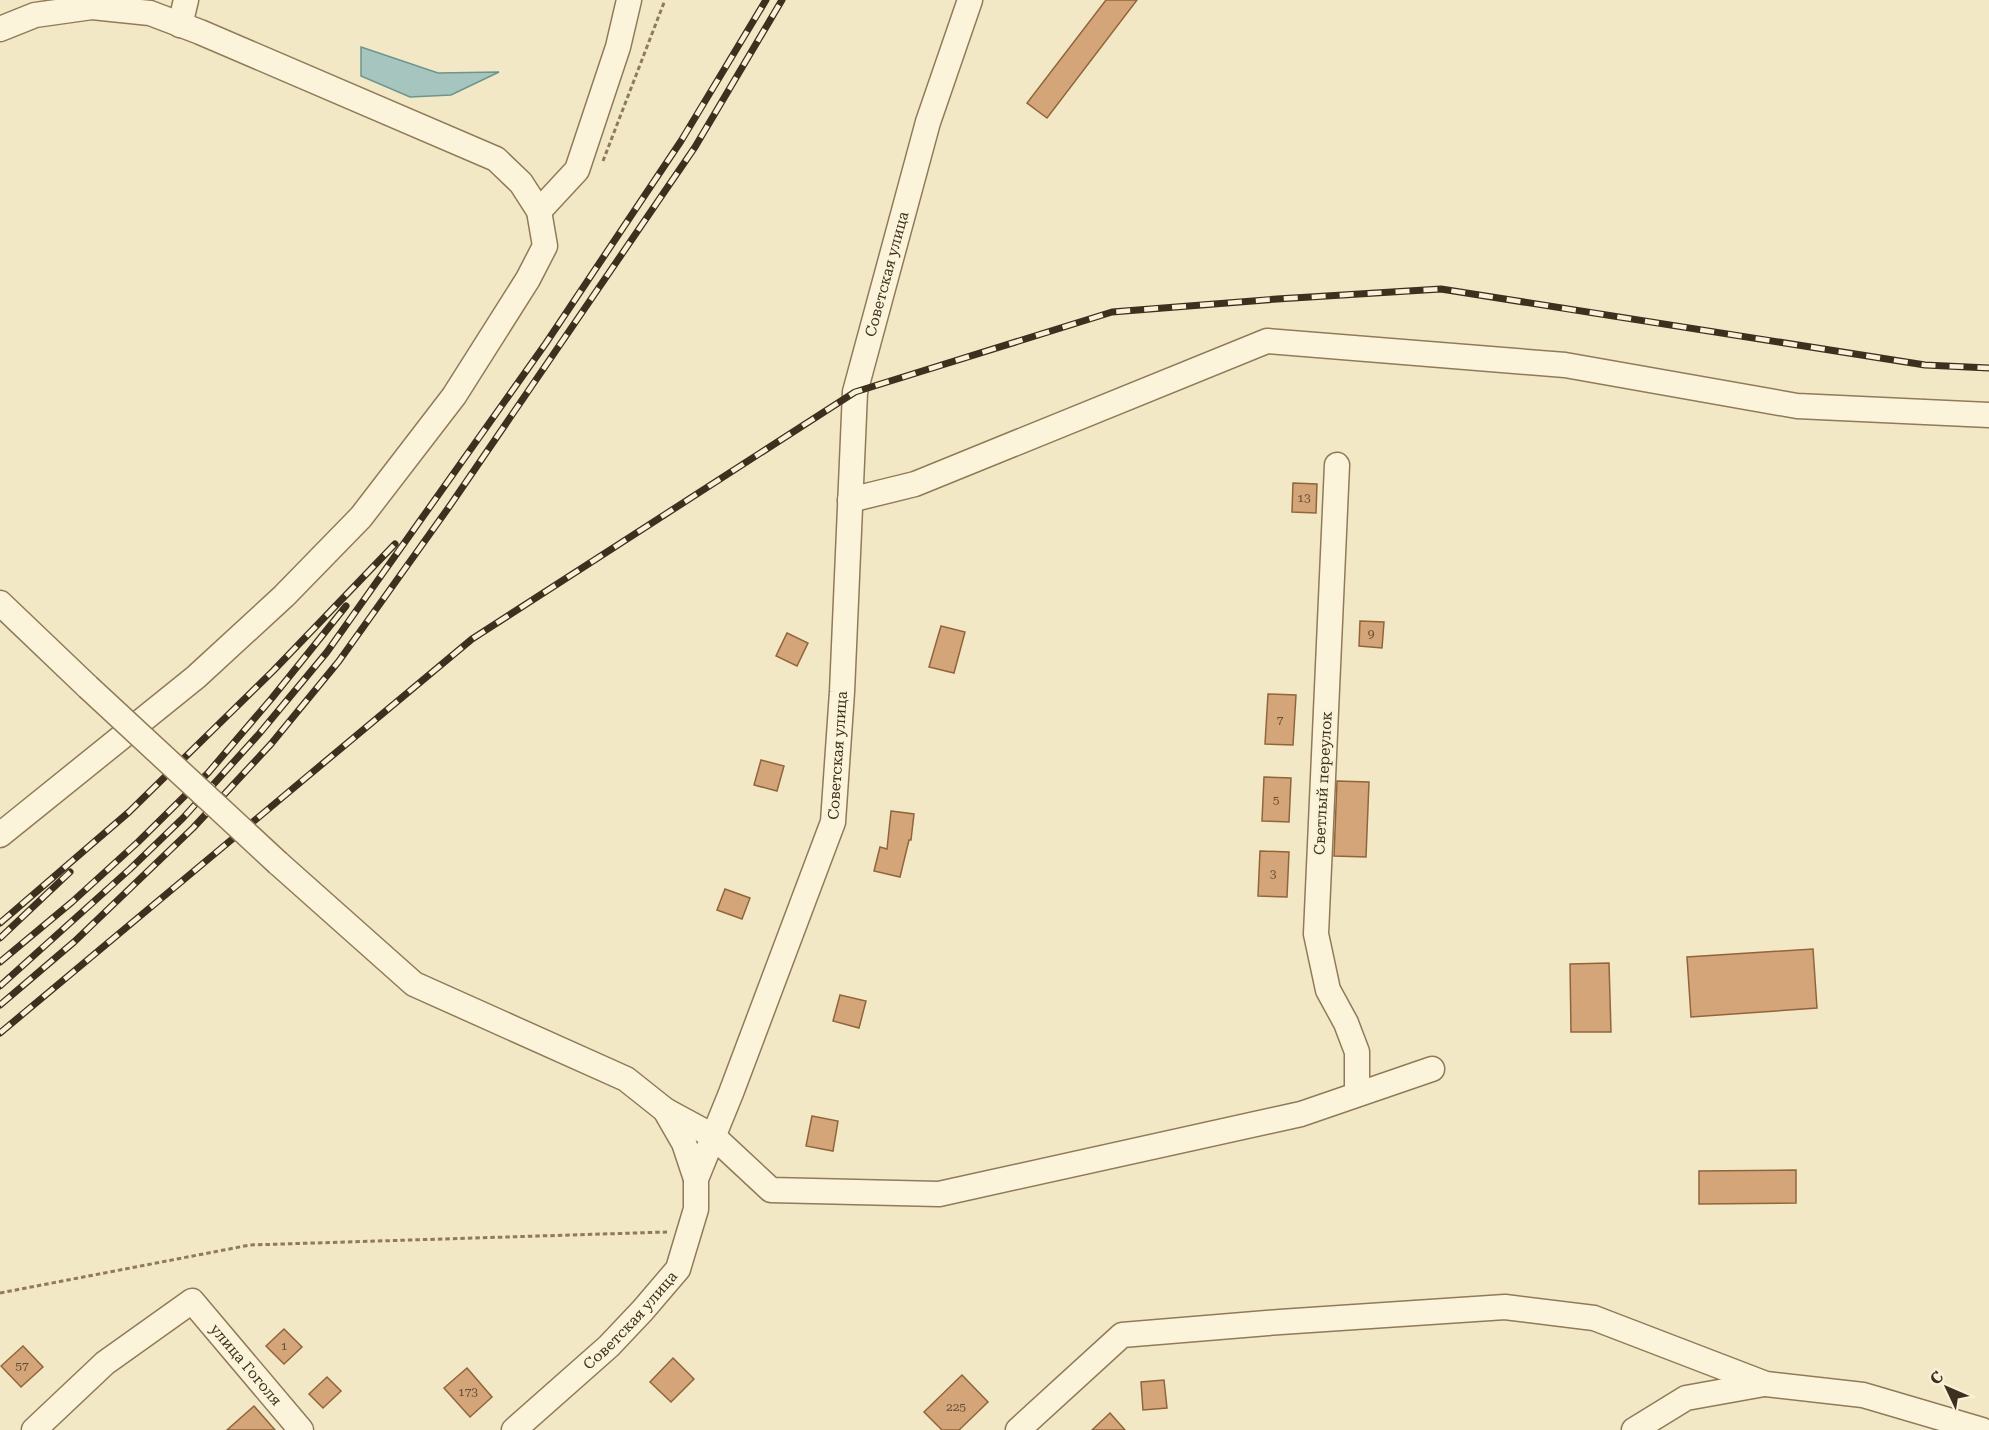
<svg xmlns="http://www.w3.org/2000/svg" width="1989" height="1430" viewBox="0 0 1989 1430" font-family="'Roboto Serif',serif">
<rect width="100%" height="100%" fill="#f2e8c5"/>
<path fill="#a7c5bf" stroke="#6d958e" stroke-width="1.5" d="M361,47L438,73L499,72L451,95L410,97L361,76Z"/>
<g fill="#d4a578" stroke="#91653c" stroke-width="1.5">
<path d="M1106,0H1137L1047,118L1027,103Z"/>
<path d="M1293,483L1317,484L1316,513L1292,512Z"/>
<path d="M1360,621L1384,622L1382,648L1359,646Z"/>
<path d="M941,626L965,632L954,673L929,667Z"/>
<path d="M787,633L808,643L797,666L776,656Z"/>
<path d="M1268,694L1296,695L1293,745L1265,744Z"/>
<path d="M761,760L784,766L777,791L754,785Z"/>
<path d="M1264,777L1291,778L1289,822L1262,821Z"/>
<path d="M1337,781L1369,782L1366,857L1334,856Z"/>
<path d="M891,811L914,814L911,840H909L900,877L874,871L880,847L887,849Z"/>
<path d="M1260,851L1289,852L1287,897L1258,896Z"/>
<path d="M725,889L750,898L742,919L717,910Z"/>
<path d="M1813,949L1817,1008L1691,1017L1687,957Z"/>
<path d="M1609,963L1611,1032H1571L1570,964Z"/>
<path d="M840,995L866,1001L859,1028L833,1021Z"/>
<path d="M812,1116L838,1121L833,1151L806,1146Z"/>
<path d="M1796,1170V1203L1699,1204V1171Z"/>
<path d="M284,1329L302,1347L284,1364L266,1346Z"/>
<path d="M23,1346L43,1367L21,1387L1,1366Z"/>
<path d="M673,1358L694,1379L671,1402L650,1382Z"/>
<path d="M467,1368L492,1397L470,1417L444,1388Z"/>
<path d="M962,1375L988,1402L959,1430H942L924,1412Z"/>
<path d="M327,1377L341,1391L323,1408L309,1394Z"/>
<path d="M1164,1380L1167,1408L1143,1410L1141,1382Z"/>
<path d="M254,1406L275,1430H227Z"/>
<path d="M1110,1413L1125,1430H1092Z"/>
</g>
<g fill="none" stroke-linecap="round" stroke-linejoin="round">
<defs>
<g id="minor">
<path d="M180,25L186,0"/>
<path d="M0,29L35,15L92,7L150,13L200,32L496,159L521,183L539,211L545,246L528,279L454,396L361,517L284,596L196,677L0,835"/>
<path d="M539,211L577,170L618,47L629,0"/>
<path d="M1337,465L1316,934L1328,990L1346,1023L1357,1052V1094"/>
<path d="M850,500L915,484L1267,341L1565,365L1797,406L1989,415"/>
<path d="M0,603L88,687"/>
<path d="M278,863L414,984L626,1079L665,1110L684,1143L696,1179"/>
<path d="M665,1110L713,1136L771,1190L939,1194L1301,1114L1432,1069"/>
<path id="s1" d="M34,1430L105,1363L192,1301L301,1430"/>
<path id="s2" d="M514,1430L609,1346L643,1310L678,1269L696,1209V1179L731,1093L833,822L842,692L855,392L928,122L970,0"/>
<path d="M1018,1430L1122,1335L1280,1322L1505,1307L1594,1318L1766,1384L1863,1395L1982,1430"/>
<path d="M1634,1430L1686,1398L1764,1384"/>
</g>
</defs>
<use href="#minor" stroke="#907a59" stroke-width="27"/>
<g stroke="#907a59" stroke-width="3" stroke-dasharray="4.5 3" stroke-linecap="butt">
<path d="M603,161L665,0"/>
<path d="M0,1293L250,1245L667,1232"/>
</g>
<use href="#minor" stroke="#fcf4da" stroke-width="24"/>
<defs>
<g id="rail">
<path d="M0,923L129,812L273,671L395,544"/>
<path d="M0,938L70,872"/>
<path d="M0,962L72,902L138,842L208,773L272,698L346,606"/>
<path d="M0,986L130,869L183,818L259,734L327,652L546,343L681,141L766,0"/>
<path d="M0,1005L74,942L193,828L271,744L339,661L449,507L695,147L782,0"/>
<path d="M0,1033L472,639L855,392L1112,312L1277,299L1441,289L1925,365L1989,368"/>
</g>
</defs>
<use href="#rail" stroke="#3e301e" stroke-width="7"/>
<use href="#rail" stroke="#f9f2d6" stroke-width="4.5" stroke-dasharray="14" stroke-linecap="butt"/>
<defs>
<path id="minor-bridge" d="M88,687L278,863"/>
</defs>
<use href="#minor-bridge" stroke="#907a59" stroke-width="27" stroke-linecap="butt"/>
<use href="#minor-bridge" stroke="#fcf4da" stroke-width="24"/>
</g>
<g text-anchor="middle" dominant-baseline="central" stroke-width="4.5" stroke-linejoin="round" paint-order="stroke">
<g font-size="12" fill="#644d34">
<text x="1304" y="498">13</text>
<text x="1371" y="634">9</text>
<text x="1280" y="720">7</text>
<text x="1276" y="800">5</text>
<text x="1273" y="874">3</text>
<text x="284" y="1346">1</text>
<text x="22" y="1366">57</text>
<text x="468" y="1392">173</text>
<text x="956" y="1407">225</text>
</g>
<g font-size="15" fill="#3e301e" stroke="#f9f2d6">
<text stroke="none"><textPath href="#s2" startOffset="1258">Советская улица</textPath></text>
<text stroke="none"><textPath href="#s2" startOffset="772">Советская улица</textPath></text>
<text transform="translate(1323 783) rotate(-87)">Светлый переулок</text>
<text stroke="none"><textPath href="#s2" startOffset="160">Советская улица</textPath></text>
<text stroke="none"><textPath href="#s1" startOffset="288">улица Гоголя</textPath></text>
</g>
</g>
<g transform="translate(1947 1388) rotate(314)" stroke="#f9f2d6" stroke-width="4.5" paint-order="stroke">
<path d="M0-4.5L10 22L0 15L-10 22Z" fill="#3e301e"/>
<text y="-9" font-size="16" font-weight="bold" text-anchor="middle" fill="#3e301e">С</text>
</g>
</svg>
